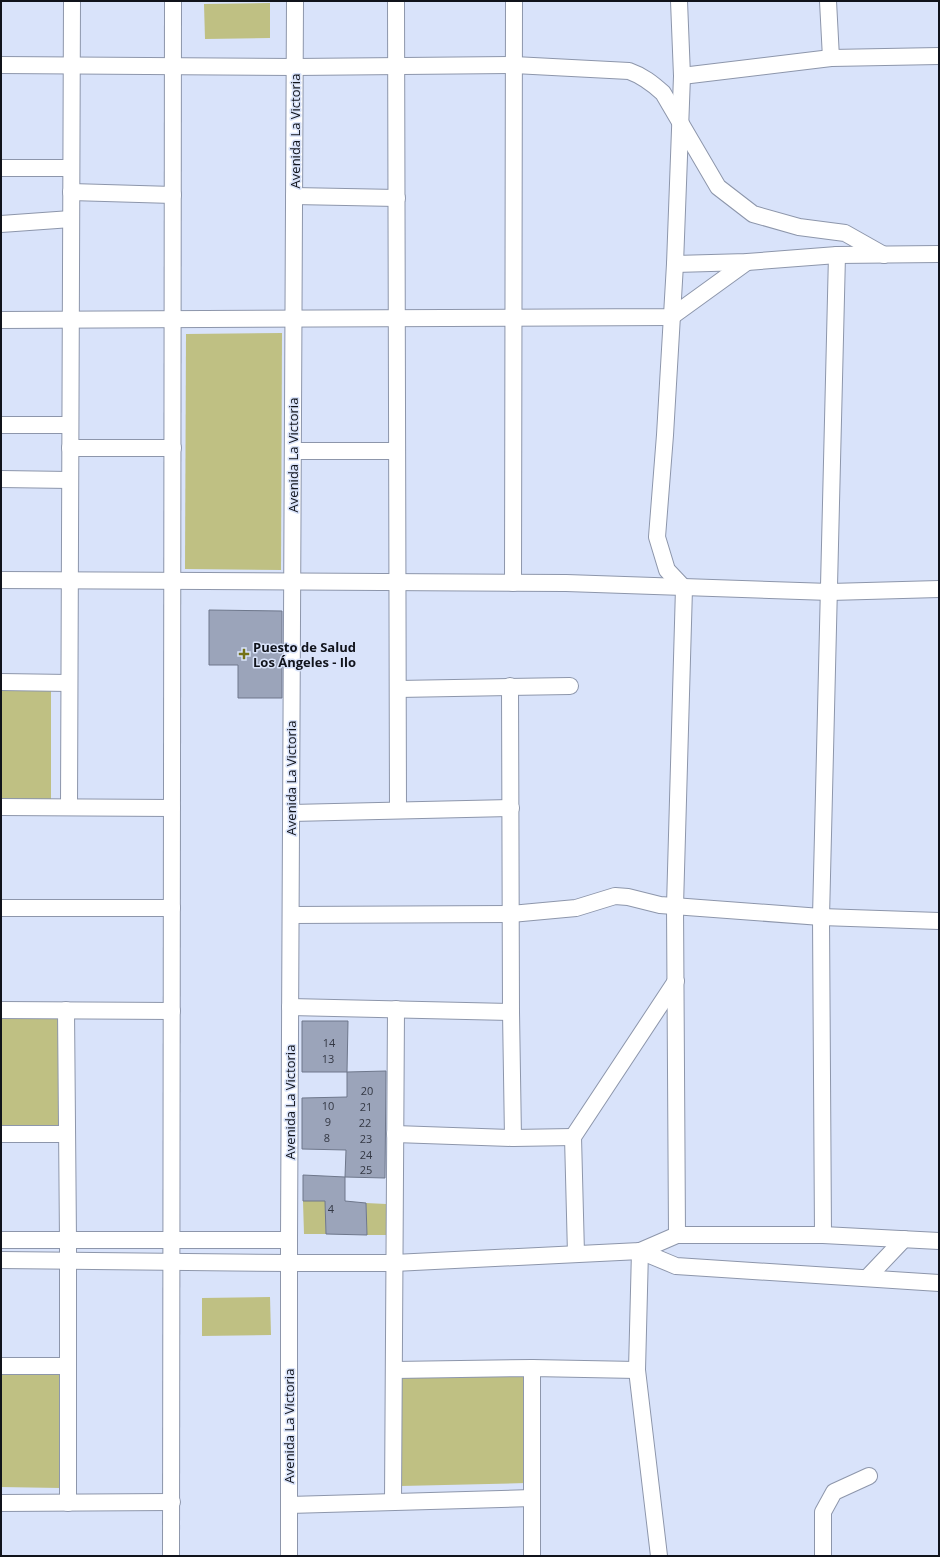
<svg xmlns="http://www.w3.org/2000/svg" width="940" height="1557" viewBox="0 0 940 1557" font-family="'Open Sans',sans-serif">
<rect width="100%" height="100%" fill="#d9e3fa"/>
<g fill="#bfc083">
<path d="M270,3V38L205,39L204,4Z"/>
<path d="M282,333L281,570L185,569L186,334Z"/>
<path d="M1,688L51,689V801H1Z"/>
<rect x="1" y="1015" width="59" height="111"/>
<path d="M303,1201H325L326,1234H304Z"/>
<path d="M366,1203L386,1204L387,1235H367Z"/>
<path d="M270,1297L271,1335L202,1336V1298Z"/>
<path d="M1,1373L60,1374V1488L1,1487Z"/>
<path d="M527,1374L526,1483L401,1486V1377Z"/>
</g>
<g fill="#9ba4ba" stroke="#6e778b">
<path d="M209,610L282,611V698H238V665H209Z"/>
<path d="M302,1021H348L347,1072H302Z"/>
<path d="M386,1071L385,1178L345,1177L346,1150L302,1149V1098L347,1097V1072Z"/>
<path d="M303,1175L345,1177V1201L366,1203L367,1235L326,1234L325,1201H303Z"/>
</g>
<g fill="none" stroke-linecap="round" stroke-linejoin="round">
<defs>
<g id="minor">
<path d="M396,1L398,810"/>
<path d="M828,1L831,58"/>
<path d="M1,65L295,67L514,65L629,71C643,76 652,83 663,93L718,187L753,214L799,227L845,233L884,255"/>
<path d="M682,76L831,58L939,56"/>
<path d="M1,168H71"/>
<path d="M71,192L173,195"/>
<path d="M294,196L397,198"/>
<path d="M1,224L71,219"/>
<path d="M675,264L747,262L837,255L939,254"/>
<path d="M1,320L671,317L747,262"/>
<path d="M1,425H70"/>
<path d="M70,448H173"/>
<path d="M293,451H397"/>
<path d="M1,479L70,480"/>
<path d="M1,580L566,583L830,592L939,589"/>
<path d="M513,583L514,1"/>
<path d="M1,682L69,683"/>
<path d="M510,686L511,1012L513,1138"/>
<path d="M398,689L570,686"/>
<path d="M1,807L172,808"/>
<path d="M69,807L72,1"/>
<path d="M291,813L511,808"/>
<path d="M1,908H172"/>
<path d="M291,915L511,914L576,908L615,896L628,897L660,905L821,917L939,921"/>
<path d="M290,1007L511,1012"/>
<path d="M1,1010L172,1011"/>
<path d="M66,1010L68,1240V1503"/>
<path d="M1,1134H67"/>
<path d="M395,1134L513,1138L573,1137"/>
<path d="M677,1235L675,906L684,588L667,570L657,537L665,435L675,264L682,76L679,1"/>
<path d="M823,1235L821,917L837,255"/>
<path d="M1,1240H289"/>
<path d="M640,1251L637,1370L659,1556"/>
<path d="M640,1251L676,1266L939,1283"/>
<path d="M576,1254L573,1137L676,981"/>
<path d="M1,1260L289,1263H394L640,1251L677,1235H823L939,1241"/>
<path d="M867,1278L904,1239"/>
<path d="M1,1366H68"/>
<path d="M532,1368V1556"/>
<path d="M394,1370L532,1368L637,1370"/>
<path d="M393,1502L396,1009"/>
<path d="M1,1503L172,1502"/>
<path d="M289,1505L532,1498"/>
<path d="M171,1556L173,1"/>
<path d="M289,1556V1240L295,1"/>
<path d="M823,1556V1512L834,1492L869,1476"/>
</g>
</defs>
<use href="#minor" stroke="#8d96ab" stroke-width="18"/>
<use href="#minor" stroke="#fff" stroke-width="16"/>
</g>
<path fill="#747216" stroke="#d9e3fa" stroke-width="1.5" d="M242 648h4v4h4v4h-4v4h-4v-4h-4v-4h4z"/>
<g text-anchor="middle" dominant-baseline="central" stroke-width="3" stroke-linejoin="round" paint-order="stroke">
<g font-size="11" fill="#333743">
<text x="329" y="1042">14</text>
<text x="328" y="1058">13</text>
<text x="367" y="1090">20</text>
<text x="328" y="1105">10</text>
<text x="366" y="1106">21</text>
<text x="328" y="1121">9</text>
<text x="365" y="1122">22</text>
<text x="327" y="1137">8</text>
<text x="366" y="1138">23</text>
<text x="366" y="1154">24</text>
<text x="366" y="1169">25</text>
<text x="331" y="1208">4</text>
</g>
<g font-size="13" fill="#10131b" stroke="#d9e3fa">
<text transform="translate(295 131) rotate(-90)">Avenida La Victoria</text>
<text transform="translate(293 455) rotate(-90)">Avenida La Victoria</text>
<text transform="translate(291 778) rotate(-90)">Avenida La Victoria</text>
<text transform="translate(290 1102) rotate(-90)">Avenida La Victoria</text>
<text transform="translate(289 1426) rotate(-90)">Avenida La Victoria</text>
</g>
<g font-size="13" font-weight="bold" fill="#10131b" stroke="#d9e3fa" text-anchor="start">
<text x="253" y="647">Puesto de Salud<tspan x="253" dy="15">Los Ángeles - Ilo</tspan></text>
</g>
</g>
<rect width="940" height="1557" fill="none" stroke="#10131b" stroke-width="4"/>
</svg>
